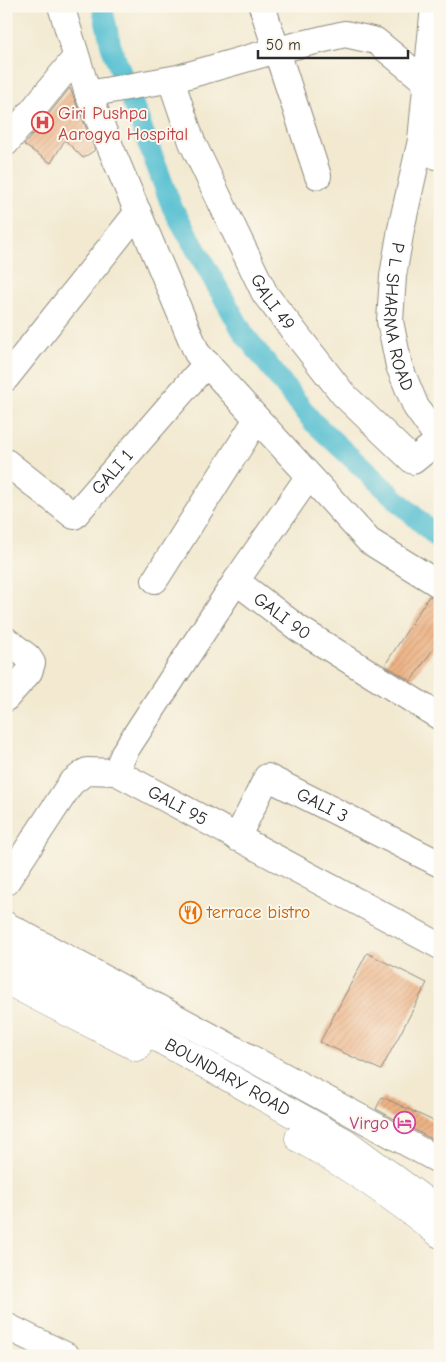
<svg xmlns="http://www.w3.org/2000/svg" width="446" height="1362" viewBox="0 0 446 1362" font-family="'Comic Neue',sans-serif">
<defs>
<pattern id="building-hatch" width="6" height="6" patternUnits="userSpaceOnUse" patternTransform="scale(1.25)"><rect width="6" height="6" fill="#edb386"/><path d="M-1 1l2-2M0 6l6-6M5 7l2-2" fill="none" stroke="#cb9a74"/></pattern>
</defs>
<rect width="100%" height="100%" fill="#fbf7ec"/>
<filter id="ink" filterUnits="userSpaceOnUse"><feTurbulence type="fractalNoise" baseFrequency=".02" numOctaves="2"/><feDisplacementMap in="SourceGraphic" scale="10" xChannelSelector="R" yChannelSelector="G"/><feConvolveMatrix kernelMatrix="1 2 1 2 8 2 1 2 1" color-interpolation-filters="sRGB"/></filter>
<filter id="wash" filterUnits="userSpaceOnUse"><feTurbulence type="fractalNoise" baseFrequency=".0096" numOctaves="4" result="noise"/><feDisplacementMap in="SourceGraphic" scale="20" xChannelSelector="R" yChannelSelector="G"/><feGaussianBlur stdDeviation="1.12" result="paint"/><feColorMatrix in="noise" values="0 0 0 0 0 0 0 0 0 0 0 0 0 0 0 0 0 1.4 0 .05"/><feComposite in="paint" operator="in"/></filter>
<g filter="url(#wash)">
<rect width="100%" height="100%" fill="#f2e9d0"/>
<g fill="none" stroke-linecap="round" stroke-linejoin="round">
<path stroke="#55bfd1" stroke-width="21" d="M102,6L111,46L172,207L244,334L313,422L440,540"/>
</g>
<g id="blocks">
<g fill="url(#building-hatch)">
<path d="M70,88L95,150L83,158L65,140L51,163L24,145Z"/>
<path d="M429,596L440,600V639L411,681L385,665Z"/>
<path d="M367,953L427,983L381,1070L320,1042Z"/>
<path d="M382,1097L440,1124L433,1140L376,1109Z"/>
</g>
</g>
</g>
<g filter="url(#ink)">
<use href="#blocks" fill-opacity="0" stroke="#8e8a7e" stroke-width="1"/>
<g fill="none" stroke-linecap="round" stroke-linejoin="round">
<defs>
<g id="minor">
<path d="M61,6L88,94L197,353L369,541L440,585"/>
<path d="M262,6L318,176"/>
<path id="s1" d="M434,6L421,140L401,229L393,276L390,321L399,366L416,407L440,441"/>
<path id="s2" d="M171,80L192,142L265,294L343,394L413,461L439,440"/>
<path d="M88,94L178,78L277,50L345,34L376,41L426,82"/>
<path d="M421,140L436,156L440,157"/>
<path d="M6,143L76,57"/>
<path d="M6,378L138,212"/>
<path id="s3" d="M6,462L74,516L207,363"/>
<path id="s4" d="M309,476L236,581L299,629L440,717"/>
<path d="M155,580L257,419"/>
<path id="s5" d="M236,581L125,751L116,772L440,946"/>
<path d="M6,640L28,657L32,663L29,672L6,698"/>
<path id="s6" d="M237,838L267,777L440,864"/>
<path d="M6,882L71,783L87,771L116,772"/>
<path d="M6,925L440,1161"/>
<path d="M6,1326L67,1356"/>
</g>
<g id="major">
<path id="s7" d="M6,953L346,1143L440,1212"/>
<path d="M6,980L50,1003L137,1047"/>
<path d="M299,1138C348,1166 396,1198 440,1234"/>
</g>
</defs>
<use href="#minor" stroke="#8e8a7e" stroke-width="28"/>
<use href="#major" stroke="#8e8a7e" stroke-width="29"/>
<use href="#minor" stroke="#fff" stroke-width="26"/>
<use href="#major" stroke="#fff" stroke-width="28"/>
</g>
</g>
<defs>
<symbol id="hospital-ring" viewBox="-11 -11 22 22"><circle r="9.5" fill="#fbf7ec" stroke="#e0444e" stroke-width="1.5"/><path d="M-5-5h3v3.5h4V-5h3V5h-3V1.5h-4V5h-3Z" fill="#e0444e"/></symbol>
<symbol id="restaurant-ring" viewBox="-11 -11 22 22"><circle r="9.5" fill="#fbf7ec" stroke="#e8710a" stroke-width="1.5"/><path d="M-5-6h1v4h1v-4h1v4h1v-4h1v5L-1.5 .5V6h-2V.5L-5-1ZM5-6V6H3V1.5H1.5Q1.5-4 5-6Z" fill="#e8710a"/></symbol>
<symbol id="hotel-ring" viewBox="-11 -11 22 22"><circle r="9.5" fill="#fbf7ec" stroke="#d1479c" stroke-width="1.5"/><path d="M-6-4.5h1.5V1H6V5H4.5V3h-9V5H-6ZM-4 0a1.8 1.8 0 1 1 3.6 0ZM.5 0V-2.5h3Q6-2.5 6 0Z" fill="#d1479c"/></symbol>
</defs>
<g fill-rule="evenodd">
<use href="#hospital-ring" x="30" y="110" width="25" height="25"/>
<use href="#restaurant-ring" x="178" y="900" width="25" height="25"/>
<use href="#hotel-ring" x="392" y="1110" width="25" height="25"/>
</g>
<g text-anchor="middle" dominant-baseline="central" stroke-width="4" stroke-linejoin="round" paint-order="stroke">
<g font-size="18" fill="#be3a42" stroke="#fbf7ec" text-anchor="start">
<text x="58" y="113">Giri Pushpa<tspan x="58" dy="21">Aarogya Hospital</tspan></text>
</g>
<g font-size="18" fill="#2b2b2b" stroke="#fbf7ec">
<text stroke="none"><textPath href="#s2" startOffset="245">GALI 49</textPath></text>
<text stroke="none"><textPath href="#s1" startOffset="315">P L SHARMA ROAD</textPath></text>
<text stroke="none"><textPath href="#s3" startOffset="145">GALI 1</textPath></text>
<text stroke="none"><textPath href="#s4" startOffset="186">GALI 90</textPath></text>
<text stroke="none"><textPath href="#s6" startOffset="130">GALI 3</textPath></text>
<text stroke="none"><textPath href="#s5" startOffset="296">GALI 95</textPath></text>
<text stroke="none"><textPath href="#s7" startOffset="254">BOUNDARY ROAD</textPath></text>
</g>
<g font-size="18" fill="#c56008" stroke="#fbf7ec" text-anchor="start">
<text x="207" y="912">terrace bistro</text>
</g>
<g font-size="18" fill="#b23c85" stroke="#fbf7ec" text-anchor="end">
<text x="389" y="1123">Virgo</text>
</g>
</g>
<rect width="446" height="1362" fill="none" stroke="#fbf7ec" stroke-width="25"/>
<path d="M258 50v8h150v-8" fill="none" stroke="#2b2b2b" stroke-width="2.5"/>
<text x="266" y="50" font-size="15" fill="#2b2b2b" stroke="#fbf7ec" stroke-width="4" paint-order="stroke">50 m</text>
</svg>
